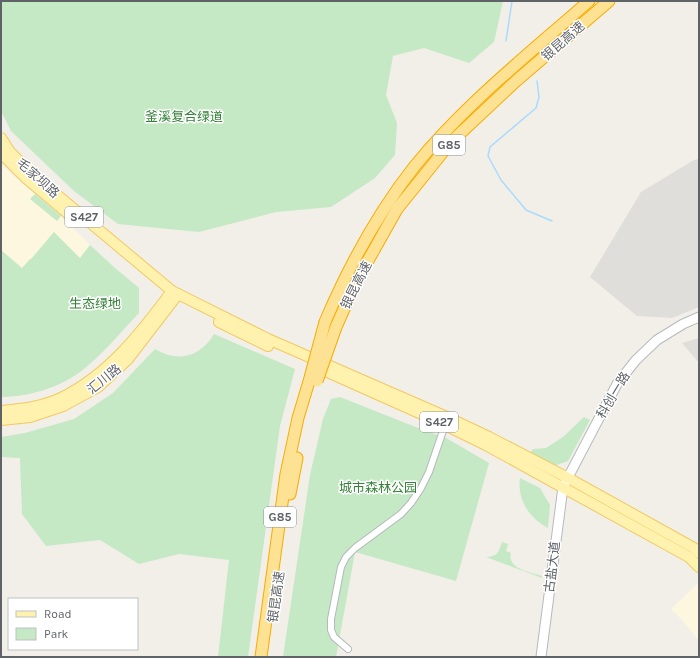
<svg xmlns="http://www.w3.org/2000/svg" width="700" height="658" viewBox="0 0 700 658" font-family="Karla,'Noto Sans SC',sans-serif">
<rect width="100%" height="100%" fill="#f1efe8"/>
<g fill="#fef7e0">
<path d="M1,164L19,181L62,217L90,245L80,258L1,344Z"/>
<path d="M699,582V641L683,621L671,609Z"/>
</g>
<g fill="#e0deda">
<path d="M699,159V307L672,318L637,316L590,277L641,192L694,160Z"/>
<path d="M699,338V363L682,343Z"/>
</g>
<g fill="#c5e8c5">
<path d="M1,1H503L494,42L469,63L424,48L393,56L386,95L397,123L395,155L375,178L331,207L276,212L199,232L118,224L74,191L11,131L1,111Z"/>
<path d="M35,194L61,216L57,221L30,199Z"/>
<path d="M54,232L80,258L90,245L115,268L139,288V313C120,333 102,355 80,372C58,388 28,397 1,397V250L22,268L30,259H31Z"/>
<path d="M214,334L295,369L280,426L248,657H218L229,560L179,554L139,564L100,540L46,546L22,514L20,458L1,457V437L25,433L74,419L113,393L155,349C179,363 200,357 214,334Z"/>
<path d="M340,397L413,426L446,438L489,463L456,581L355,552L336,657H283L310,475L323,419L331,399Z"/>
<path d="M584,417L590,420L568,461L554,466L530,453L533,449L546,448L563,437Z"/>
<path d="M520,478L540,488L550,505L548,528C529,518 517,499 520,478Z"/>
<path d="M502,542L508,544L506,551L511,553C507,569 530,572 542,576V578L486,557C497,557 499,552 502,542Z"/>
</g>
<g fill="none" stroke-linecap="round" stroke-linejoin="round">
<g stroke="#aadaff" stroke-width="1.5">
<path d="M506,41L512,1"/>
<path d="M537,81L539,97L536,108L490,147L488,156L501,180L526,210L552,221"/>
</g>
<defs>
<path id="street" d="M348,649L334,637L331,630V619L341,567L346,557L355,548L401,514L411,503L421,488L429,472L445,425"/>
<path id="secondary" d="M541,657L563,487L617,384L636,360L657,340L683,324L699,317"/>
<g id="primary">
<path d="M1,138L10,152L32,174L172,291L268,339L440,414L489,437L568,478L694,548L699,553"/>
<path d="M1,153L27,179L72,217"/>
<path d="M219,322L268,346"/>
<path d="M314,366L435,420L486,445L689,557L699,567"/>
<path d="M1,411C21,409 42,407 61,398C108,375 141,333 172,291"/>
<path d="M1,420L30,417L63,406L98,387L128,359L178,294"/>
</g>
<g id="highway">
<path d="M325,322C348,268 377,214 414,167C464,105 529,54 589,1"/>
<path d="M336,327L356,282L397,209L451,142L516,81L609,1"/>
<path d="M290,494L297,458"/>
<path d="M261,657L286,474L298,418L310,378"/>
</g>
</defs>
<use href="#street" stroke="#b5b8bc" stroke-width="8"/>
<use href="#secondary" stroke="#b6babf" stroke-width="11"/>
<use href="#primary" stroke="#f2c960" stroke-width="12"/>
<use href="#highway" stroke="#f9ab00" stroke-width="13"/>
<use href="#street" stroke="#fff" stroke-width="6"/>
<use href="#secondary" stroke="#fff" stroke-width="9"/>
<use href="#primary" stroke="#fff2af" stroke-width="10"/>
<use href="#highway" stroke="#fde293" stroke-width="11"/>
<defs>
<g id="highway-bridge">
<path d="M310,378L325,322"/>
<path d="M317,381L336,327"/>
</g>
</defs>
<use href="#highway-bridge" stroke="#f9ab00" stroke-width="13" stroke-linecap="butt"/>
<use href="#highway-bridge" stroke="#fde293" stroke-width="11"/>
</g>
<g text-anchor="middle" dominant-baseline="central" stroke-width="3" stroke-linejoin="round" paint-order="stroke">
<g fill="#fff" stroke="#8f9295" stroke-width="1">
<rect x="433" y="135" width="32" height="20" rx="3"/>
<rect x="65" y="207" width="38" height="20" rx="3"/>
<rect x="420" y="412" width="38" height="20" rx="3"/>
<rect x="264" y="507" width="32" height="20" rx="3"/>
</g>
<g font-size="12" font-weight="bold" fill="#5f6368">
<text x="449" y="145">G85</text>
<text x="84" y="217">S427</text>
<text x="439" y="422">S427</text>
<text x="280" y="517">G85</text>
</g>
<g font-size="13" fill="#5f6368" stroke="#fff">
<text transform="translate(563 41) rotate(-41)">银昆高速</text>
<text transform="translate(38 178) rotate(42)">毛家坝路</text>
<text transform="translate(356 285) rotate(-63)">银昆高速</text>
<text transform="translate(104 379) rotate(-39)">汇川路</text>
<text transform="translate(613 395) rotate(-59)">科创一路</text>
<text transform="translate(552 567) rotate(-83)">古盐大道</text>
<text transform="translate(276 597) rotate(-82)">银昆高速</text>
</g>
<g font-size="13" fill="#348238" stroke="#fff">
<text x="184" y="116">釜溪复合绿道</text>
<text x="95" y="303">生态绿地</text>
<text x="378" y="487">城市森林公园</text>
</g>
</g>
<rect width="700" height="658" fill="none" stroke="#5f6368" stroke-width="4"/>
<rect x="8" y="598" width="130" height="52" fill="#ffffff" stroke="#bfc1c3"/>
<rect x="16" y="611" width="20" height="6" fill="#fff2af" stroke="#bfc1c3"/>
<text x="44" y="618" font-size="12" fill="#5f6368">Road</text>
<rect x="16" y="628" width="20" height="12" fill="#c5e8c5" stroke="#bfc1c3"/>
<text x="44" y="638" font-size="12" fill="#5f6368">Park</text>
</svg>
